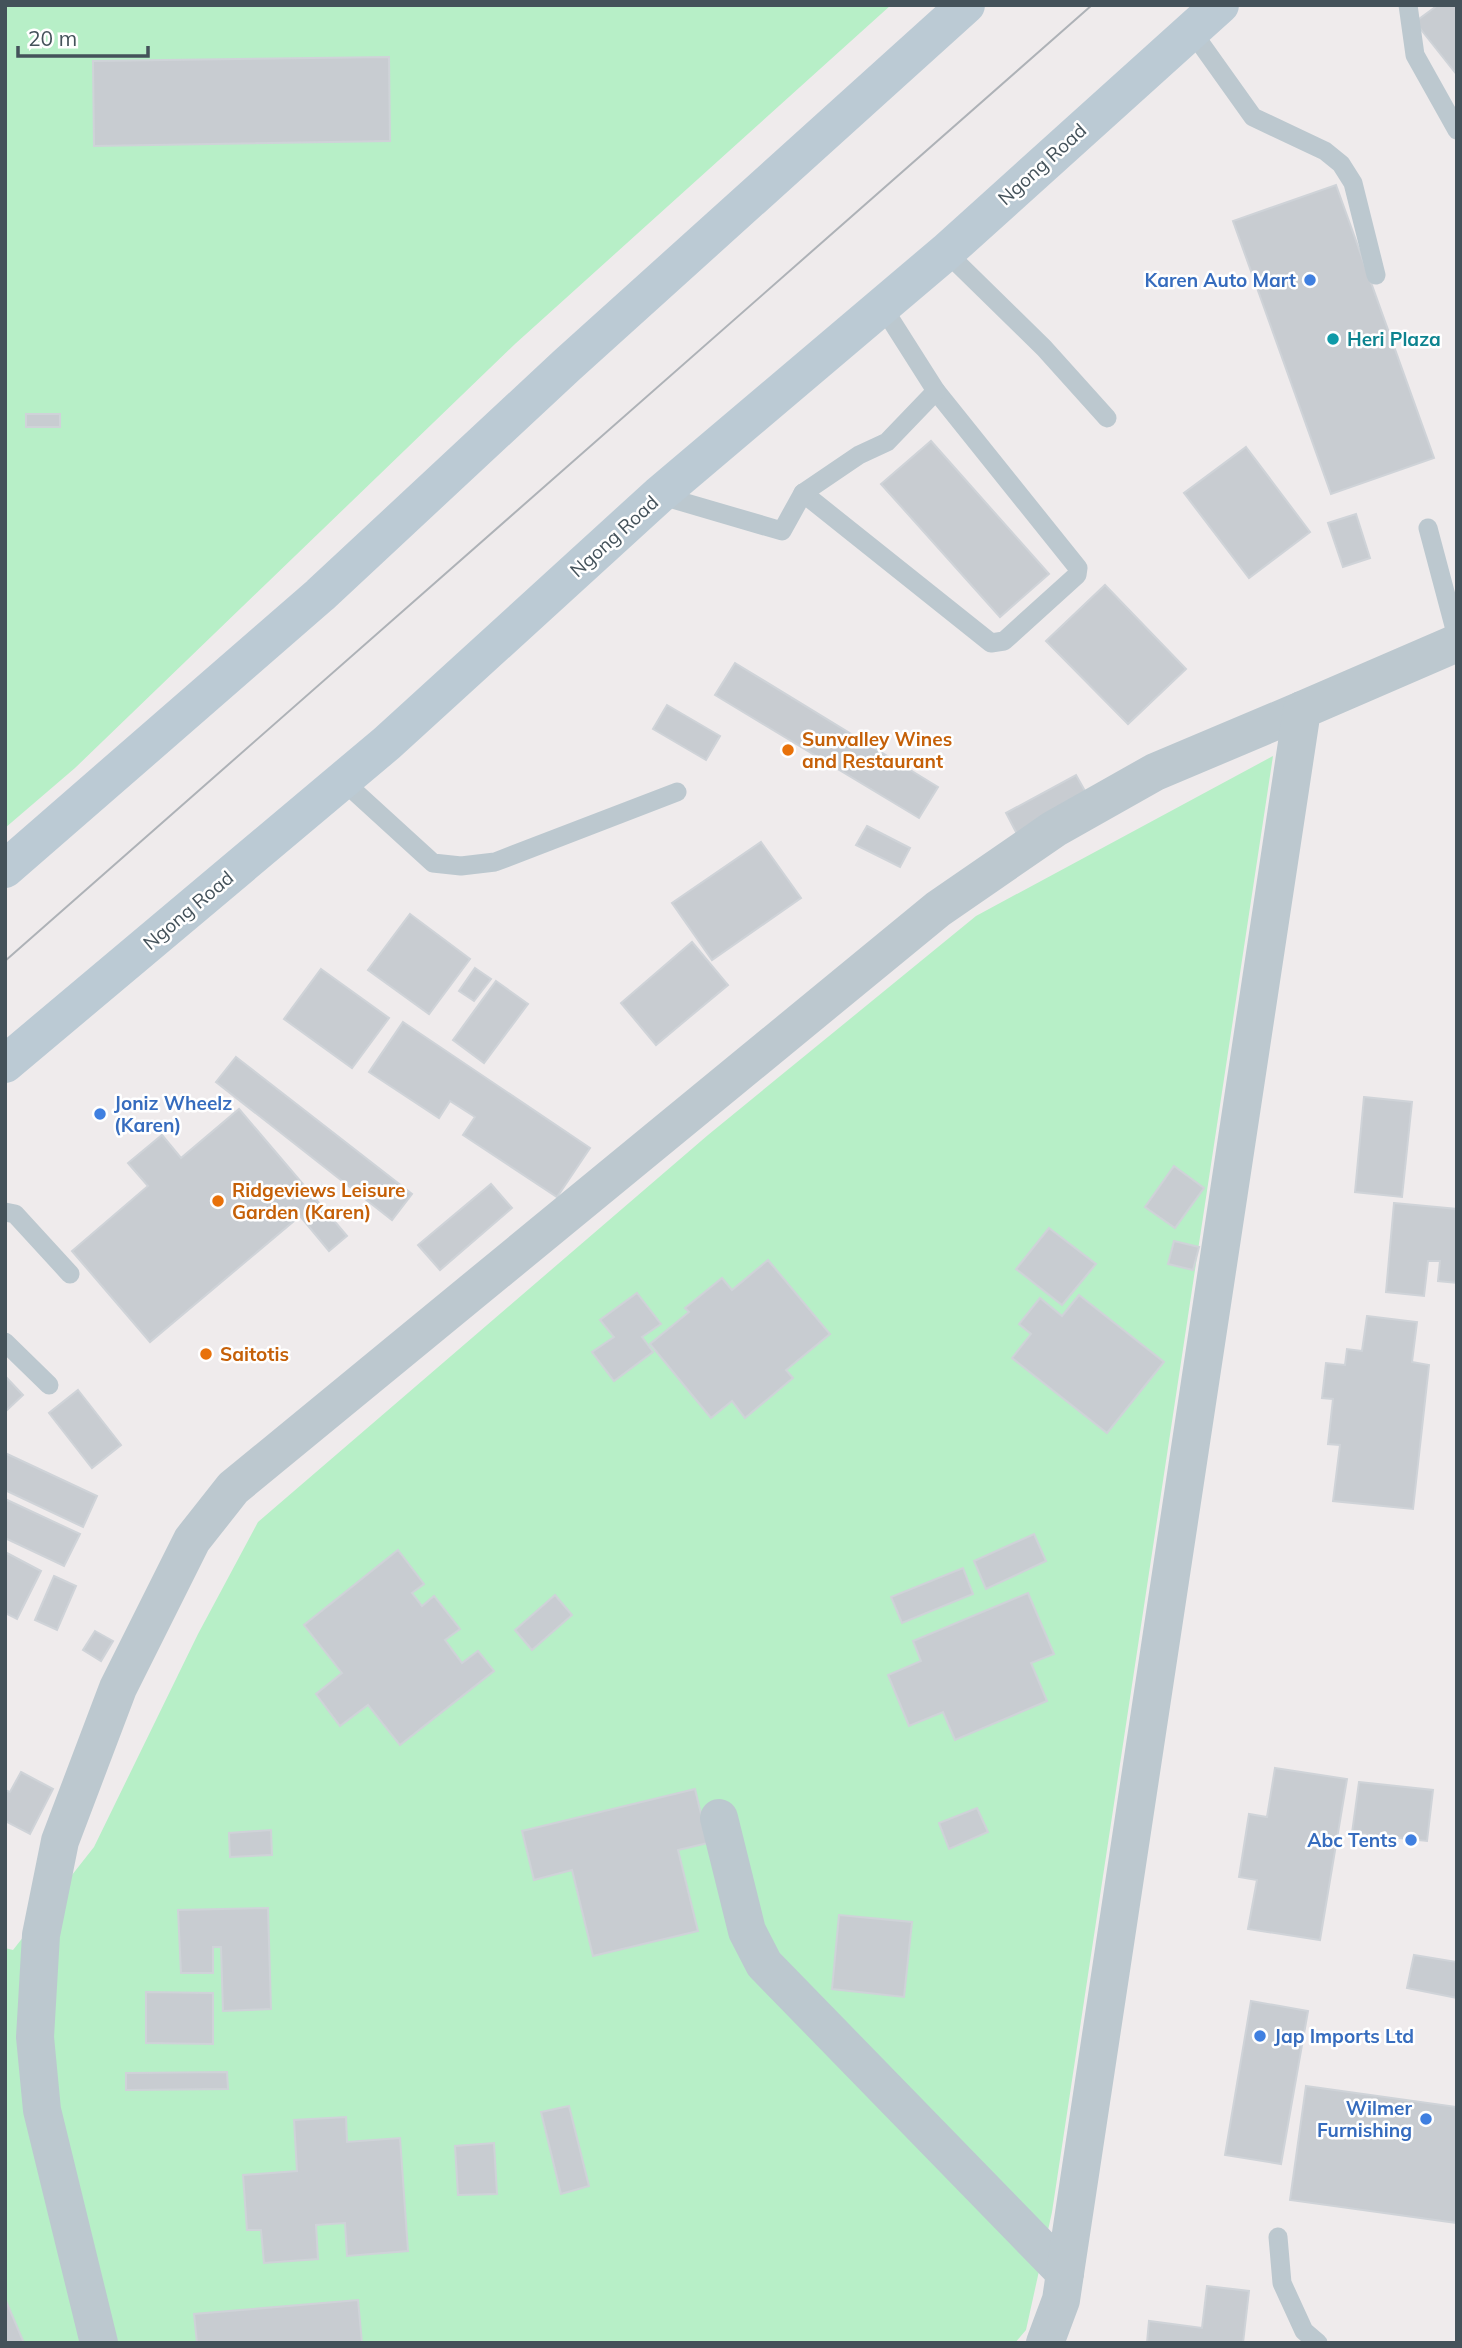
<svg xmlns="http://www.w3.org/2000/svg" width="1462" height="2348" viewBox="0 0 1462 2348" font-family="Mulish,sans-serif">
<rect width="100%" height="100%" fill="#efebec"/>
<g fill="#b7efc7">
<path d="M5,5H891L515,344L75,768L5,828Z"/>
<path d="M1273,756L1052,2212L1026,2330L1015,2343H5V1948L13,1950L94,1847L198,1634L258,1522L708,1135L976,916Z"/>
</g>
<g fill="#c8ccd1" stroke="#cfd3d8" stroke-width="2">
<path d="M1438,5H1457V75L1415,22Z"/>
<path d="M389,57L390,141L94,146L93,61Z"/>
<path d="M1336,185L1434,458L1331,494L1233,221Z"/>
<rect x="26" y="414" width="34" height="13"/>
<path d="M931,441L1049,574L1000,617L881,484Z"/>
<path d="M1246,447L1310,532L1249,578L1184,493Z"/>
<path d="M1356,514L1370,558L1343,567L1328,523Z"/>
<path d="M1105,585L1186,669L1128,724L1046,641Z"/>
<path d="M735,663L938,787L919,818L715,695Z"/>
<path d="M667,705L720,736L706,760L653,729Z"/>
<path d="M1076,775L1089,798L1018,836L1006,813Z"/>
<path d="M867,826L910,848L900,867L856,845Z"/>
<path d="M761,842L801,898L712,960L672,903Z"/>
<path d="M410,914L470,959L429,1014L368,970Z"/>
<path d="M692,942L728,985L656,1045L621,1003Z"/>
<path d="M475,968L491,979L474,1001L459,991Z"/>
<path d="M321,969L389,1018L352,1068L284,1019Z"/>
<path d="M496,981L528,1004L484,1063L453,1040Z"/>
<path d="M403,1022L590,1148L557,1197L463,1135L475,1117L450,1101L439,1118L369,1072Z"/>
<path d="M236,1057L412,1194L392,1220L216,1082Z"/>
<path d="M1364,1097L1412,1102L1402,1197L1355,1192Z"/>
<path d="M239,1109L347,1236L329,1251L300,1216L150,1342L72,1251L148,1186L128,1163L162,1135L181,1158Z"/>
<path d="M1174,1166L1204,1188L1175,1228L1145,1207Z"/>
<path d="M491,1184L512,1208L440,1270L418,1245Z"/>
<path d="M1394,1203L1457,1209V1283L1438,1281L1440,1261H1428L1424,1296L1386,1292Z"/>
<path d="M1049,1228L1096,1264L1062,1305L1016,1269Z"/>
<path d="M1174,1241L1199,1247L1193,1270L1168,1264Z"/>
<path d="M768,1260L830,1334L786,1370L793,1378L745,1418L732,1401L711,1418L650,1344L689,1312L685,1308L722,1278L732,1290Z"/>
<path d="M637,1293L661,1324L642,1337L653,1352L614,1381L592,1352L614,1337L600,1320Z"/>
<path d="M1079,1295L1164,1362L1107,1433L1012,1358L1031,1334L1019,1324L1040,1298L1062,1316Z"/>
<path d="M1367,1316L1417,1322L1412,1362L1429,1365L1413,1509L1333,1501L1340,1445L1328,1444L1333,1399L1322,1398L1326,1363L1345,1365L1347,1349L1362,1351Z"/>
<path d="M5,1376L23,1395L5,1412Z"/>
<path d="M78,1390L121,1445L92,1468L49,1413Z"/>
<path d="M5,1453L97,1496L83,1527L5,1490Z"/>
<path d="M5,1499L80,1534L64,1566L5,1538Z"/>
<path d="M1034,1534L1046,1561L986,1589L974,1561Z"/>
<path d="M398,1550L424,1584L412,1593L422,1606L434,1596L460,1629L445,1640L462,1663L478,1651L494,1671L400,1745L368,1705L340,1726L316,1694L342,1673L304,1625Z"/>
<path d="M5,1552L41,1571L17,1619L5,1613Z"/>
<path d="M963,1568L973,1594L902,1623L891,1597Z"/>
<path d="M54,1576L76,1586L57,1630L35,1620Z"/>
<path d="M1028,1593L1054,1654L1031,1663L1047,1701L955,1740L943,1712L909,1726L888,1675L921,1661L913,1641Z"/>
<path d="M555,1595L572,1615L532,1650L515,1630Z"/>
<path d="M95,1631L113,1641L101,1661L83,1650Z"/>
<path d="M1275,1768L1347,1779L1320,1940L1248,1929L1257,1880L1239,1877L1249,1814L1267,1817Z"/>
<path d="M21,1772L53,1789L30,1834L5,1821V1790L10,1792Z"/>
<path d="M1359,1782L1433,1790L1427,1841L1352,1833Z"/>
<path d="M695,1789L708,1843L678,1850L698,1931L593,1956L572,1870L534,1880L522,1831Z"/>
<path d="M977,1808L988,1832L949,1849L939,1823Z"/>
<path d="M271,1830L272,1855L230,1857L229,1833Z"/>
<path d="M268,1908L271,2009L223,2011L221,1947H213V1973H181L178,1910Z"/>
<path d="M839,1915L912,1922L904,1997L832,1989Z"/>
<path d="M1414,1955L1457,1962V1998L1407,1988Z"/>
<path d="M146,1992L213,1993V2044L146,2043Z"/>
<path d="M1251,2001L1308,2011L1281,2164L1225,2155Z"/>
<path d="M227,2072L228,2089L126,2090V2073Z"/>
<path d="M1306,2086L1457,2107V2223L1290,2200Z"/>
<path d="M569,2106L589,2186L561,2194L541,2112Z"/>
<path d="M346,2117L347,2142L400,2138L408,2251L347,2256L345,2223L316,2225L318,2259L264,2263L261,2230H247L243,2175L297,2171L294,2120Z"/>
<path d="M494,2143L497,2194L458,2195L455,2146Z"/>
<path d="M1207,2286L1249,2291L1243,2343H1147L1149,2321L1202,2328Z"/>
<path d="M358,2300L362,2343H197L194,2314Z"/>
<path d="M6,2301L24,2343H5Z"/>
</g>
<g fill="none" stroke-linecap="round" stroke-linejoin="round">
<g stroke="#bcc8cf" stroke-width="19">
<path d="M1408,5L1415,55L1457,130"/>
<path d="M1191,30L1253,117L1325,151L1341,164L1353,183L1376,275"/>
<path d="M946,252L1044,348L1107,418"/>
<path d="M803,493L991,643L1004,641L1077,575L1078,568L936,391"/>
<path d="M659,495L782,531L803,493L859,455L887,442L936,391L882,306"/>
<path d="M1428,528L1457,637"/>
<path d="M342,780L433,863L461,866L495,862L677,792"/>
<path d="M5,1212L15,1214L70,1274"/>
<path d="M5,1342L49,1385"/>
<path d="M1278,2237L1282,2283L1304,2331L1318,2343"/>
</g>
<g stroke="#bcc8cf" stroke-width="38">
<path d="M719,1818L747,1931L764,1964L1065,2273"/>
<path d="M99,2343L42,2110L35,2037L41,1935L60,1841L118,1688L192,1540L233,1488L938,909L1054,829L1155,772L1302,710"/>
<path d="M1045,2343L1061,2300L1065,2273L1302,710L1457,643"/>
</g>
<g stroke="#bbcad4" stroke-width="38">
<path d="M5,869L320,595L567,365L966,5"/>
<path d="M5,1064L387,743L659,495L946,252L1220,5"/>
</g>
<path stroke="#aeb2b7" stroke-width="2" d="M5,961L1092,5"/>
</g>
<g fill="#3f7fe0" stroke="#fff" stroke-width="2.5">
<circle cx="1310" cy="280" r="7"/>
<circle cx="100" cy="1114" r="7"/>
<circle cx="1411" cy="1840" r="7"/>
<circle cx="1260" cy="2036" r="7"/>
<circle cx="1426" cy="2119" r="7"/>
</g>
<circle fill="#0f9aa8" stroke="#fff" stroke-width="2.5" cx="1333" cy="339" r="7"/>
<g fill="#e8710a" stroke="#fff" stroke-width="2.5">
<circle cx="788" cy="750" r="7"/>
<circle cx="218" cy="1201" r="7"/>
<circle cx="206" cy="1354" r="7"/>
</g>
<g text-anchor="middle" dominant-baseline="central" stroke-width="5" stroke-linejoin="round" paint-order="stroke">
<g font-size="19" fill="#44525a" stroke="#fff">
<text transform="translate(1042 164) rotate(-42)">Ngong Road</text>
<text transform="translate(614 536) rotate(-42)">Ngong Road</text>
<text transform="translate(188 910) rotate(-40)">Ngong Road</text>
</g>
<g font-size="19" font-weight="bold" fill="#366cbe" stroke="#fff" text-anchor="end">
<text x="1296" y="280">Karen Auto Mart</text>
<text x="114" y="1103" text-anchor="start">Joniz Wheelz<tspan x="114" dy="22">(Karen)</tspan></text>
<text x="1397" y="1840">Abc Tents</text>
<text x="1274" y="2036" text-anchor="start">Jap Imports Ltd</text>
<text x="1412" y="2108">Wilmer<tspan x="1412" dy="22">Furnishing</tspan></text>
</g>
<g font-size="19" font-weight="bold" fill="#0d838f" stroke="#fff" text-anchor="start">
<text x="1347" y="339">Heri Plaza</text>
</g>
<g font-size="19" font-weight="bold" fill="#c56008" stroke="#fff" text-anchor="start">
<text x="802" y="739">Sunvalley Wines<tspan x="802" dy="22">and Restaurant</tspan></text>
<text x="232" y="1190">Ridgeviews Leisure<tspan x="232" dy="22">Garden (Karen)</tspan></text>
<text x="220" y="1354">Saitotis</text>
</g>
</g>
<rect width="1462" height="2348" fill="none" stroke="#44525a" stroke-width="14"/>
<path d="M18 46v10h130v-10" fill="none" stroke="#44525a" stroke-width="3.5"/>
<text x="28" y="46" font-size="21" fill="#44525a" stroke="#ffffff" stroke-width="5" paint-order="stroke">20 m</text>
</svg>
